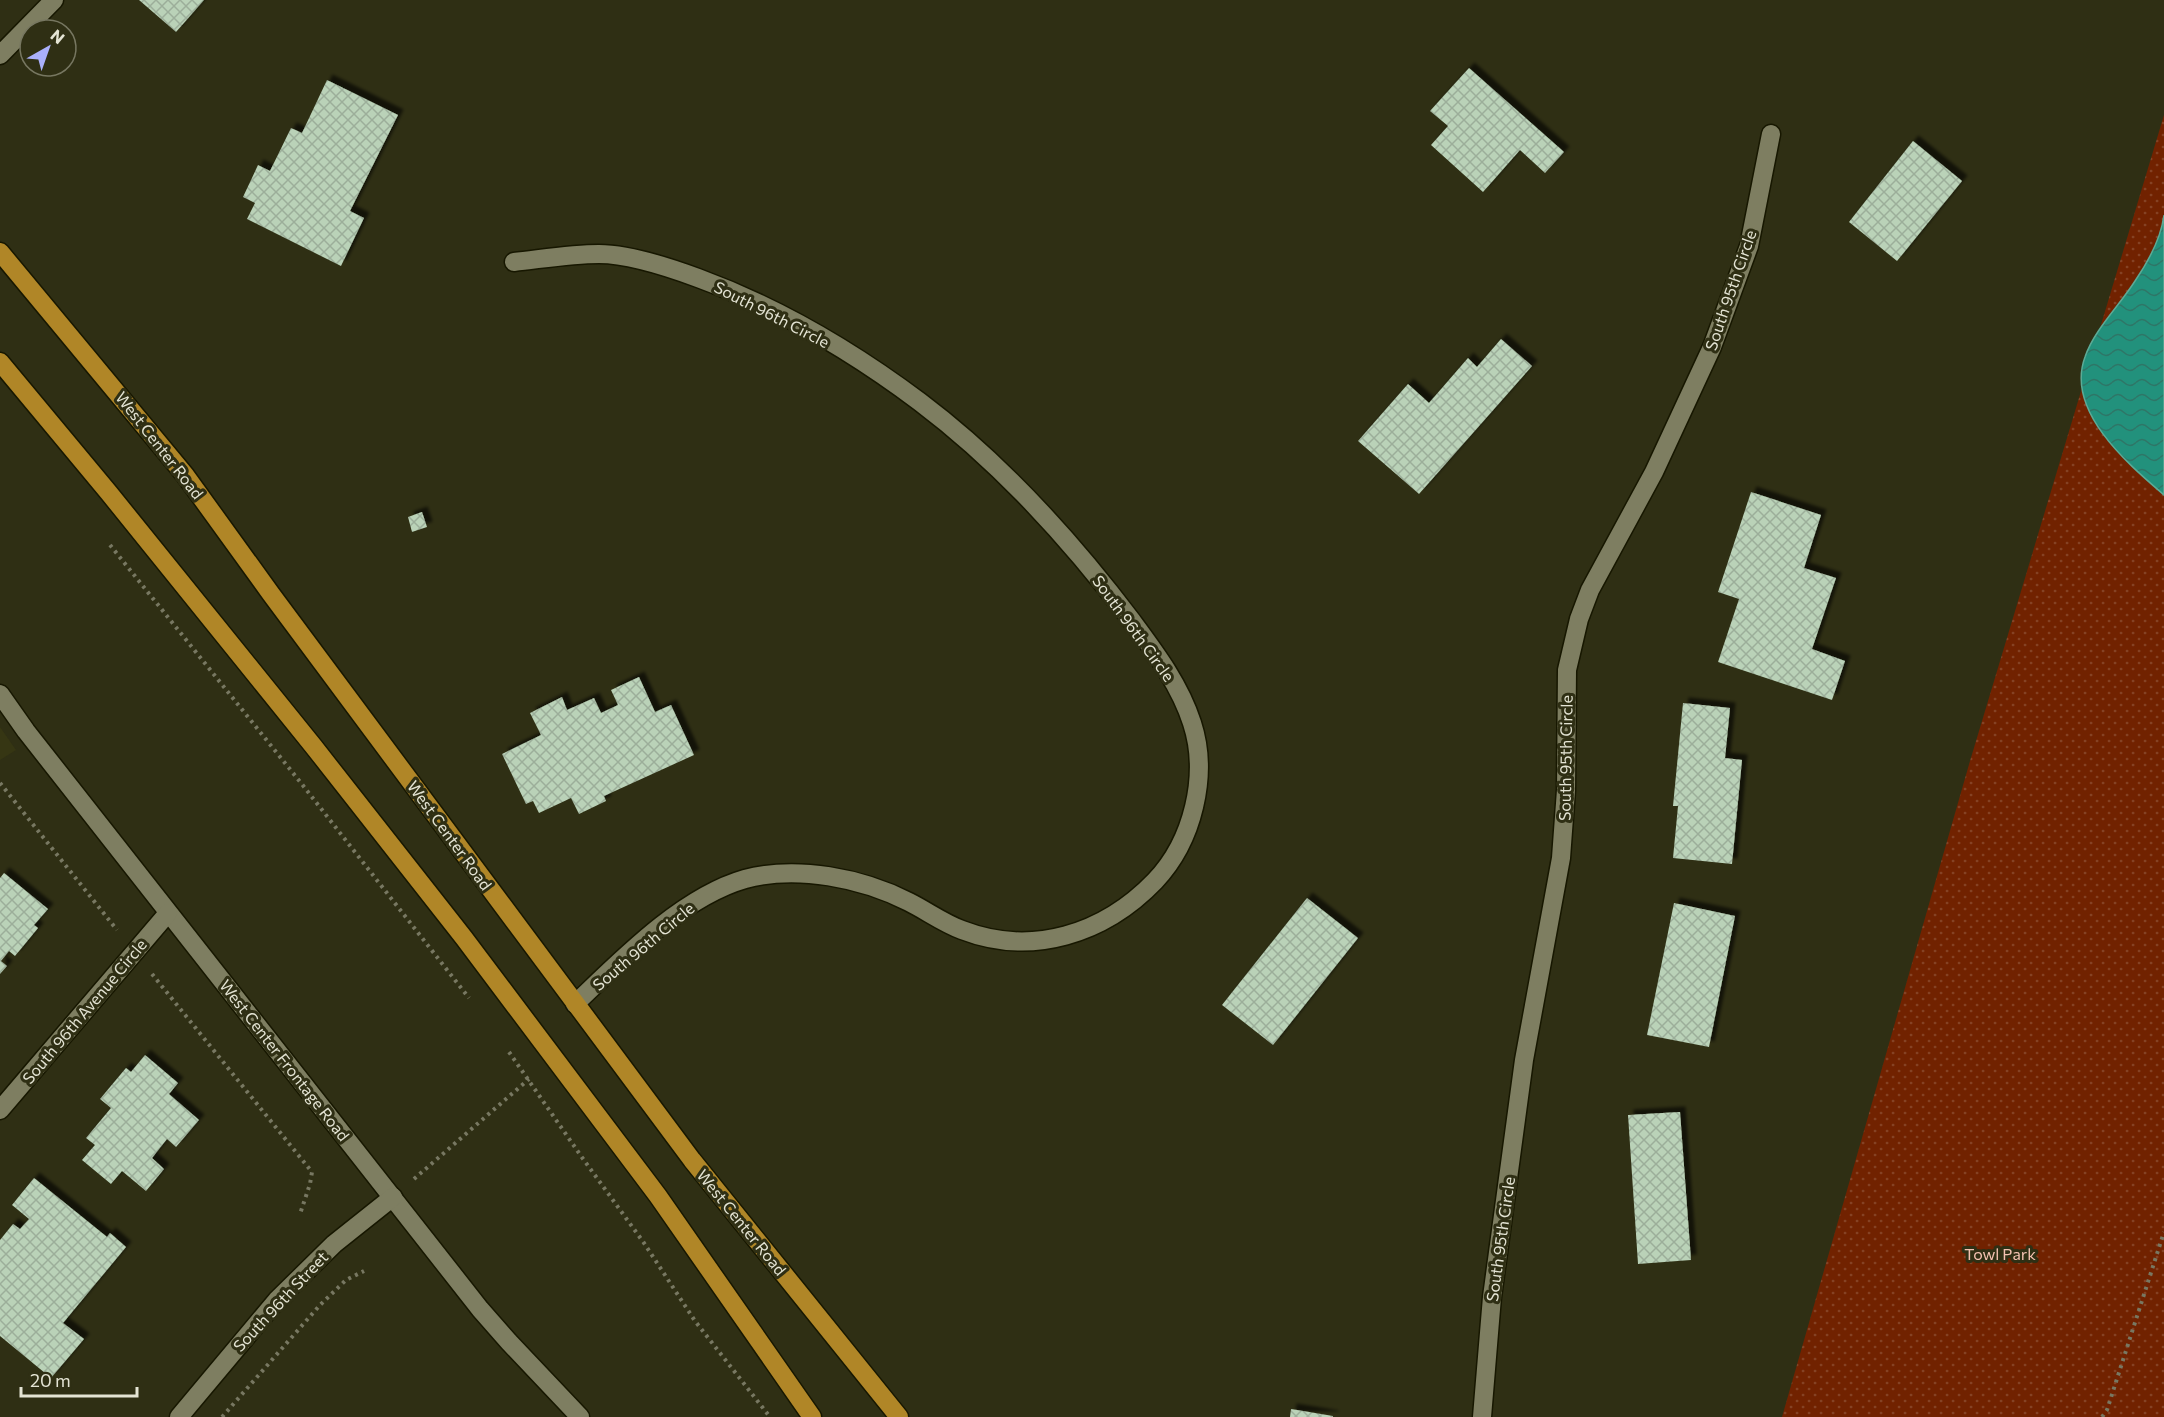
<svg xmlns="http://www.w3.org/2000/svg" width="2164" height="1417" viewBox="0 0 2164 1417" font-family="Commissioner,sans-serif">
<defs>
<pattern id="park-dots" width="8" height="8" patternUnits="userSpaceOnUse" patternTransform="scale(1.5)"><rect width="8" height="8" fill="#712200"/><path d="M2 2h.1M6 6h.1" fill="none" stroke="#854224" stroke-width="1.8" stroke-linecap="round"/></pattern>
<pattern id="water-waves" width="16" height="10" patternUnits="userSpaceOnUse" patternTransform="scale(1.5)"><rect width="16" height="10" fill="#22917c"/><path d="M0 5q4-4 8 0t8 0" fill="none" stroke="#2e7667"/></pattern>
<pattern id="building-cross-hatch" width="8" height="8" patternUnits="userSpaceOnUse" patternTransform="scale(1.5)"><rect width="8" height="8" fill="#bad2b8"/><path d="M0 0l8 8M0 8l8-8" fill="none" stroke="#9cae9a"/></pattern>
<filter id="shadow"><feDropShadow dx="5.5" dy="-5.5" stdDeviation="1.5" flood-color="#0009"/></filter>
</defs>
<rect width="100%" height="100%" fill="#2f2f14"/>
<path fill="#363613" d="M0,727L16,750L0,760Z"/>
<path fill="url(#park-dots)" d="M2164,115V1417H1782L1970,761Z"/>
<path fill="url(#water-waves)" stroke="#5caa96" stroke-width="1.5" d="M2164,215V495C2128,464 2065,411 2085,357C2094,330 2120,305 2135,281C2148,262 2161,238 2164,215Z"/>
<g fill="url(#building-cross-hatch)" filter="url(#shadow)">
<path d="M139,0H204L176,32Z"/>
<path d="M1469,68L1564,152L1545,173L1520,150L1483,192L1431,145L1448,126L1430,111Z"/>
<path d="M327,80L398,115L350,211L364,218L341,266L247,219L255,203L243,197L258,165L270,171L291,128L302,133Z"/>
<path d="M1913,141L1962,181L1897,261L1849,222Z"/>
<path d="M1501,339L1532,366L1419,494L1358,441L1408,384L1429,403L1468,358L1477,367Z"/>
<path d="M1751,492L1821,515L1804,568L1836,578L1812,649L1845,661L1832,700L1718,662L1739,599L1718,592Z"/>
<path d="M422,512L427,527L412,532L408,517Z"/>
<path d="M639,677L655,712L671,705L694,755L604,796L606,801L579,814L571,798L539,813L533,801L526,804L502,754L541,735L530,713L562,697L567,710L594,698L601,713L618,705L611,690Z"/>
<path d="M1683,703L1730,708L1725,758L1742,760L1732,864L1673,858L1678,806H1673Z"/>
<path d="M4,873L48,909L34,925L38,928L15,956L9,951L1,961L7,966L0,974V878Z"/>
<path d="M1307,898L1358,938L1273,1045L1222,1005Z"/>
<path d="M1674,903L1735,916L1709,1047L1647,1035Z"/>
<path d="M145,1055L178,1083L169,1094L199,1120L176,1147L167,1139L152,1158L164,1169L146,1191L122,1171L111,1184L82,1160L95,1145L86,1138L111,1108L100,1099L126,1068L131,1072Z"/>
<path d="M1680,1112L1691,1260L1638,1264L1628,1115Z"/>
<path d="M34,1178L107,1237L110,1233L126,1247L63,1323L84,1339L51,1378L0,1336V1240L13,1224L20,1229L29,1219L12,1205Z"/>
<path d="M1291,1409L1333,1416V1417H1290Z"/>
</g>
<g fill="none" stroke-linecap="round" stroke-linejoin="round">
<defs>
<g id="minor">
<path d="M0,55L54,0"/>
<path d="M514,262C542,259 571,254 599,254C627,254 671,268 698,278C777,307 852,351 920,402C1001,463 1070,539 1132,621C1155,652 1180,685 1192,723C1209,775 1193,841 1155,881C1104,934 1032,957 962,930C943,923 927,911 909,902C862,878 797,865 745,879C682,897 621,960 575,1004"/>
<path d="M0,694L26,731L480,1309L509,1342L580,1417"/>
<path d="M0,1110L168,913"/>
<path d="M179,1417L277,1300L334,1244L393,1197"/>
<path d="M1482,1417L1492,1297L1524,1060L1561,858L1566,790L1567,670L1579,619L1590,590L1654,472L1712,347L1749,246L1771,134"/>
</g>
<g id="major">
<path d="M0,252L185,475L271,594L692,1160L899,1417"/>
<path d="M0,362L109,493L314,747L464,938L658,1196L812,1417"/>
</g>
</defs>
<use href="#minor" stroke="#171700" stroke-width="21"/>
<use href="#major" stroke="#171700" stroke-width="21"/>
<g stroke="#787862" stroke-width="4" stroke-dasharray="3 4.5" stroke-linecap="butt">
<path d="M110,545L301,783L469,998"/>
<path d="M0,783L117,930"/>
<path d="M152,974L312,1172L310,1184L300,1214"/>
<path d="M509,1052L581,1156L644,1243L695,1321L770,1417"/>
<path d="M414,1179L529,1079"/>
<path d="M222,1417L320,1305L346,1280L364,1271"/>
<path d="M2102,1417L2107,1410L2164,1232"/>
</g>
<use href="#minor" stroke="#7e7e61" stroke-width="18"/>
<use href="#major" stroke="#b08627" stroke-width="18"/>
</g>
<g text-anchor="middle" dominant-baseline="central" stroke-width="6" stroke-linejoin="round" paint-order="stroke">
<g font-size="16" fill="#e4e4d4" stroke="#2f2f14">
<text transform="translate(1730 290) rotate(-71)">South 95th Circle</text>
<text transform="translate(772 314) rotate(27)">South 96th Circle</text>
<text transform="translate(160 445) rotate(52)">West Center Road</text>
<text transform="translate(1134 628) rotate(54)">South 96th Circle</text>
<text transform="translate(1565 758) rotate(-89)">South 95th Circle</text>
<text transform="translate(450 835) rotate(54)">West Center Road</text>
<text transform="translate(643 946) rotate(-40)">South 96th Circle</text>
<text transform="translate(84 1011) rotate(-50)">South 96th Avenue Circle</text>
<text transform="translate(285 1060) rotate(52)">West Center Frontage Road</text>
<text transform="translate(742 1222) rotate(51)">West Center Road</text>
<text transform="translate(1500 1239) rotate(-82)">South 95th Circle</text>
<text transform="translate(280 1301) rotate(-47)">South 96th Street</text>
</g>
<g font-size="16" fill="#f4c2b1" stroke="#2f2f14">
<text x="2000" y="1253">Towl Park</text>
</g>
</g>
<g transform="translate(48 48) rotate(40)"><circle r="28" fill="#2f2f14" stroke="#777761" stroke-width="1.5"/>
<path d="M0-4.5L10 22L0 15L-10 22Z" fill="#aab0fb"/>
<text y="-9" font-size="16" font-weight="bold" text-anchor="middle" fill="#e4e4d4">N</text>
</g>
<path d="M21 1387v9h116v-9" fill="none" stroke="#e4e4d4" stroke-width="3"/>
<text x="30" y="1387" font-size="18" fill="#e4e4d4" stroke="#2f2f14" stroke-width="4.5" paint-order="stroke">20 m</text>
</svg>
